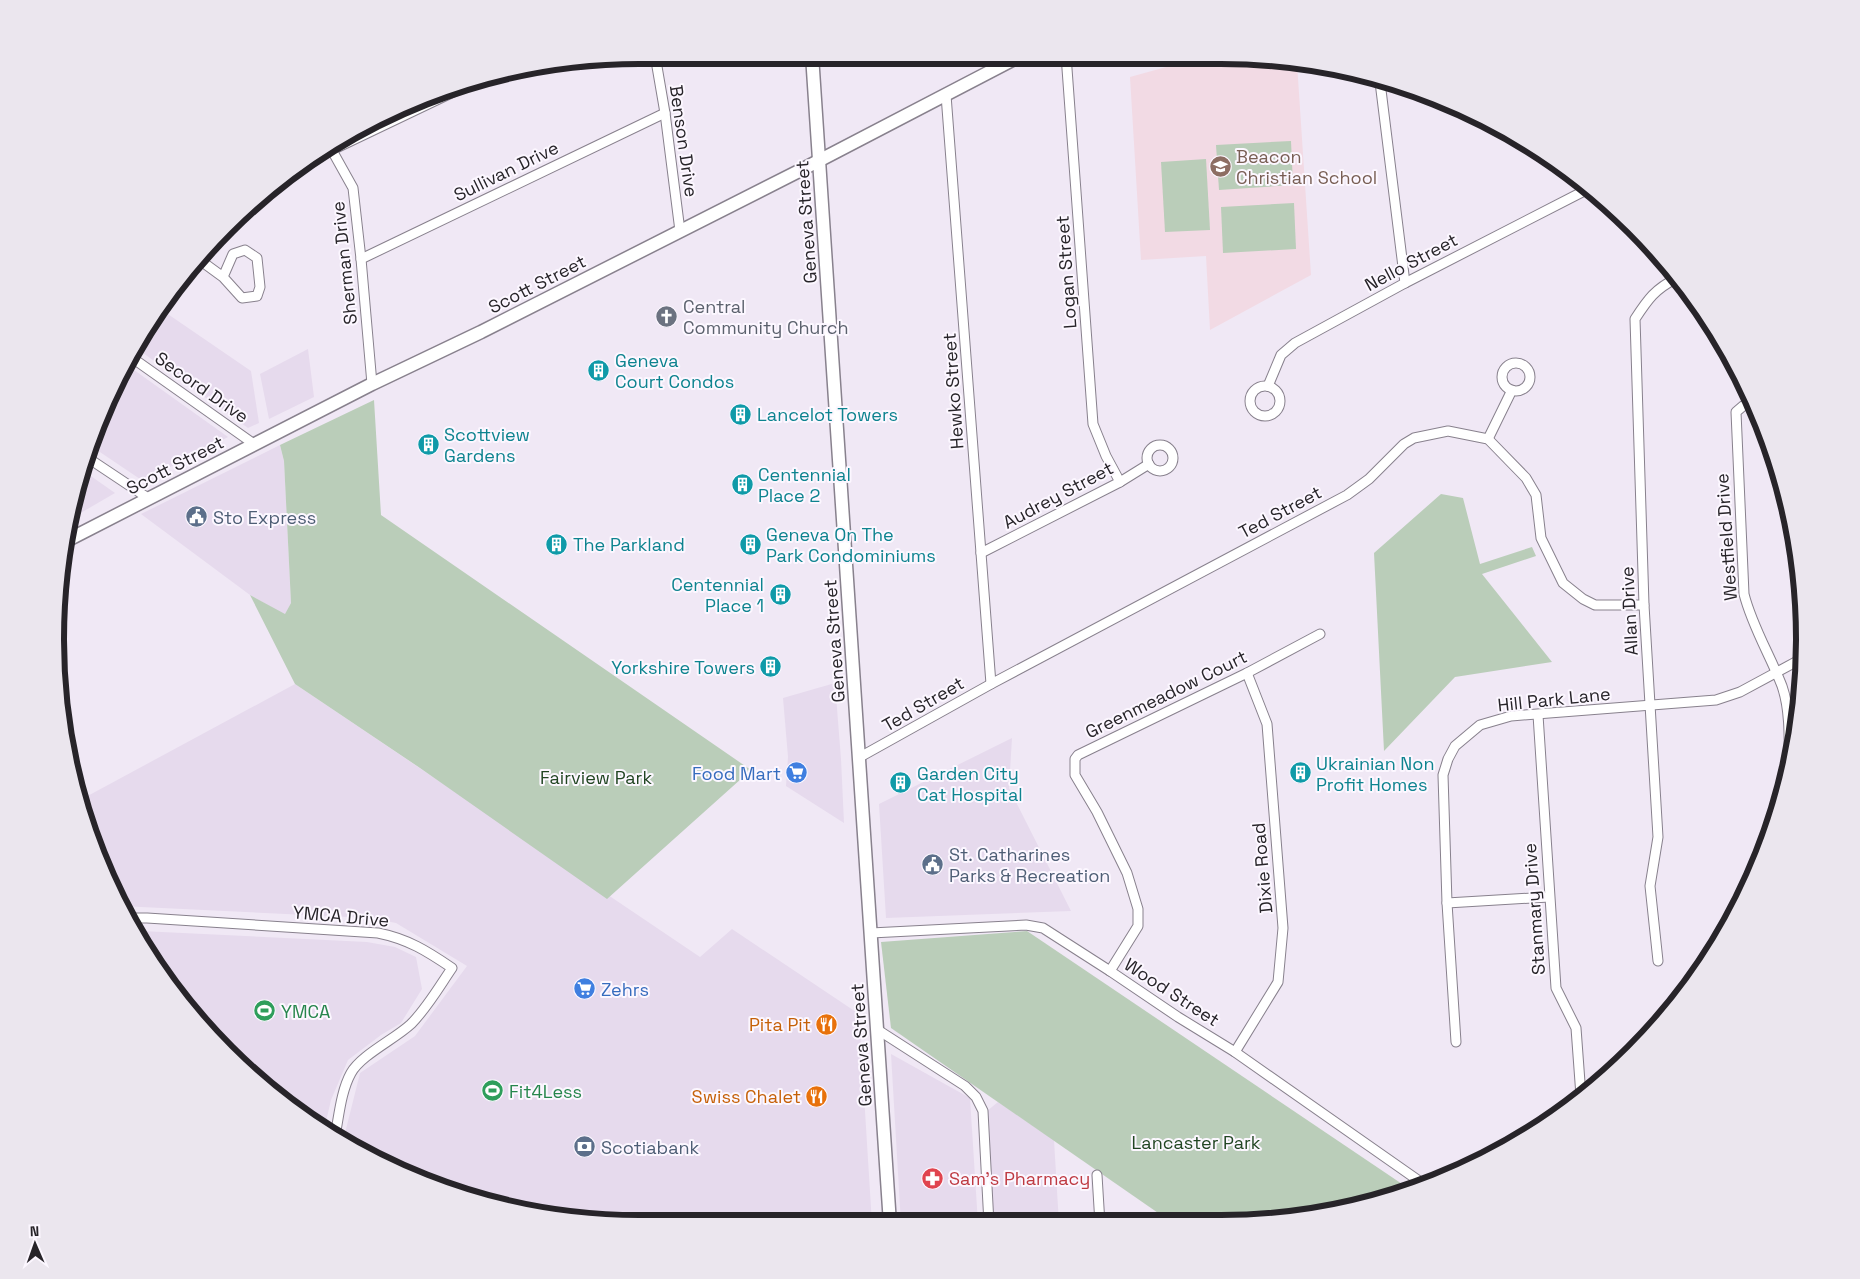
<svg xmlns="http://www.w3.org/2000/svg" width="1860" height="1279" viewBox="0 0 1860 1279" font-family="'Space Grotesk',sans-serif">
<rect width="100%" height="100%" fill="#f0e8f5"/>
<g fill="#e6daed">
<path d="M159,308L251,371L259,423L248,428L136,348Z"/>
<path d="M308,349L314,397L269,419L260,374Z"/>
<path d="M127,365L228,437L143,481L91,446L100,416Z"/>
<path d="M280,445L284,461L291,603L285,615L250,595L141,514Z"/>
<path d="M85,472L115,493L72,518Z"/>
<path d="M835,683L841,759L844,823L786,786L788,757L783,698Z"/>
<path d="M295,684L700,957L732,929L859,1014L872,1224H640L525,1213L416,1179L343,1141L360,1073L415,1036L467,966L396,923L370,918L120,906L115,898L82,799Z"/>
<path d="M1012,738L1009,788L1071,911L886,918L879,804Z"/>
<path d="M141,931L367,942L395,947L416,957L422,989L401,1023L381,1035L348,1060L331,1100L324,1130L315,1125L226,1053L154,964L135,933Z"/>
<path d="M891,1054L970,1098L978,1224H901Z"/>
<path d="M998,1102L1054,1140L1059,1224H993L987,1111Z"/>
</g>
<path fill="#f2dae4" d="M1195,55H1221L1297,63L1311,275L1210,330L1206,256L1141,260L1130,77L1195,59Z"/>
<g fill="#bacdb9">
<path d="M1291,141L1293,185L1219,190L1216,145Z"/>
<path d="M1206,159L1210,230L1165,232L1161,162Z"/>
<path d="M1294,203L1296,249L1223,253L1221,207Z"/>
<path d="M374,400L381,515L751,770L607,899L420,768L295,684L250,595L285,614L291,603L284,461L280,445Z"/>
<path d="M1441,494L1463,498L1480,564L1532,547L1536,556L1482,574L1552,662L1455,677L1384,751L1374,553Z"/>
<path d="M1027,931L1408,1188L1334,1213L1221,1224H1174L891,1028L881,942Z"/>
</g>
<g fill="none" stroke-linecap="round" stroke-linejoin="round">
<defs>
<g id="street">
<path d="M655,55L665,113L680,231"/>
<path d="M1066,55L1093,424L1106,456L1120,482"/>
<path d="M1380,82L1405,283"/>
<path d="M946,95L991,684"/>
<path d="M329,145L353,188L361,259L372,384"/>
<path d="M332,150L489,75"/>
<path d="M197,258L223,277L242,298L257,296L260,287L257,258L245,250L233,254L223,277"/>
<path d="M361,259L665,113"/>
<path d="M131,357L254,444"/>
<circle cx="1516" cy="377" r="14"/>
<circle cx="1265" cy="401" r="15"/>
<path d="M1268,386L1281,355L1295,343L1405,283L1590,188"/>
<path d="M1753,401L1743,406L1736,412L1744,594C1752,626 1770,655 1782,686C1791,712 1789,744 1789,771"/>
<path d="M1488,439L1512,390"/>
<circle cx="1160" cy="458" r="13"/>
<path d="M88,458L148,498"/>
<path d="M981,553L1120,482L1149,464"/>
<path d="M1538,715L1556,988L1576,1028L1581,1096"/>
<path d="M860,757L991,684L1347,495L1369,479L1404,444L1414,438L1448,431L1488,439L1526,478L1536,495L1541,538L1563,583L1583,599L1595,605H1644"/>
<path d="M1447,903L1549,897"/>
<path d="M127,918H147L378,933C408,939 427,951 452,968C439,987 427,1008 411,1024C395,1039 361,1055 351,1073C341,1091 339,1116 335,1136"/>
<path d="M871,933L1026,925L1043,928L1110,971L1178,1017L1235,1052L1422,1183"/>
<path d="M1658,961L1650,886L1658,837L1644,605L1635,319C1648,299 1655,289 1677,278"/>
<path d="M1110,971L1138,926V909L1127,873L1097,812L1075,775V759L1078,755L1247,673L1320,634"/>
<path d="M878,1030L965,1086L976,1097L983,1111L989,1224"/>
<path d="M1456,1042L1447,903L1443,775L1448,759L1455,746L1480,725L1511,716L1716,700L1740,692L1803,658"/>
<path d="M1235,1052L1278,982L1283,928L1267,724L1247,673"/>
<path d="M1097,1175L1100,1224"/>
</g>
<g id="secondary">
<path d="M812,55L890,1224"/>
<path d="M66,541L372,384L481,332L801,170L1022,55"/>
</g>
</defs>
<use href="#street" stroke="#88818d" stroke-width="11"/>
<use href="#secondary" stroke="#88818d" stroke-width="15"/>
<use href="#street" stroke="#fff" stroke-width="9"/>
<use href="#secondary" stroke="#fff" stroke-width="12"/>
</g>
<defs>
<symbol id="school-disc" viewBox="-11 -11 22 22"><circle r="9.5" fill="#8d6e63" stroke="#fcf7ff"/><path d="M0-5L7-2L0 1L-7-2ZM-4 1L0 2.5L4 1V4Q0 6-4 4Z" fill="#fff"/></symbol>
<symbol id="church-disc" viewBox="-11 -11 22 22"><circle r="9.5" fill="#6b7280" stroke="#fcf7ff"/><path d="M-1.2-6h2.4v3.5h3.3v2.4h-3.3V6h-2.4V-.1h-3.3v-2.4h3.3Z" fill="#fff"/></symbol>
<symbol id="building-disc" viewBox="-11 -11 22 22"><circle r="9.5" fill="#0f9aa8" stroke="#fcf7ff"/><path d="M-4-6H4V6H1V3H-1V6H-4ZM-2.5-4.3h1.7v1.8h-1.7ZM.8-4.3h1.7v1.8H.8ZM-2.5-1h1.7V.8h-1.7ZM.8-1h1.7V.8H.8Z" fill="#fff"/></symbol>
<symbol id="civic-disc" viewBox="-11 -11 22 22"><circle r="9.5" fill="#5c6f8a" stroke="#fcf7ff"/><path d="M-.6-6.5H3V-4.5H.6V-3L4-1V1h2V6H-6V1h2V-1L-.6-3ZM-1.2 2.5V6h2.4V2.5Z" fill="#fff"/></symbol>
<symbol id="supermarket-disc" viewBox="-11 -11 22 22"><circle r="9.5" fill="#3f7fe0" stroke="#fcf7ff"/><path d="M-6-5.5h2.5l.6 2H6L4.5 2H-2.5L-4.4-4H-6ZM-1.5 3.2a1.3 1.3 0 1 0 .1 0ZM3 3.2a1.3 1.3 0 1 0 .1 0Z" fill="#fff"/></symbol>
<symbol id="stadium-disc" viewBox="-11 -11 22 22"><circle r="9.5" fill="#2e9e5b" stroke="#fcf7ff"/><path d="M0-5a6.5 5 0 1 0 0 10a6.5 5 0 1 0 0-10ZM-3.5-1.8h7v3.6h-7Z" fill="#fff"/></symbol>
<symbol id="restaurant-disc" viewBox="-11 -11 22 22"><circle r="9.5" fill="#e8710a" stroke="#fcf7ff"/><path d="M-5-6h1v4h1v-4h1v4h1v-4h1v5L-1.5 .5V6h-2V.5L-5-1ZM5-6V6H3V1.5H1.5Q1.5-4 5-6Z" fill="#fff"/></symbol>
<symbol id="bank-disc" viewBox="-11 -11 22 22"><circle r="9.5" fill="#5c6f8a" stroke="#fcf7ff"/><path d="M-6-4H6V4H-6ZM0-2.3a2.3 2.3 0 1 0 0 4.6a2.3 2.3 0 1 0 0-4.6Z" fill="#fff"/></symbol>
<symbol id="pharmacy-disc" viewBox="-11 -11 22 22"><circle r="9.5" fill="#e0444e" stroke="#fcf7ff"/><path d="M-2-6h4v4h4v4h-4v4h-4v-4h-4v-4h4Z" fill="#fff"/></symbol>
</defs>
<g fill-rule="evenodd">
<use href="#school-disc" x="1208" y="154" width="25" height="25"/>
<use href="#church-disc" x="654" y="304" width="25" height="25"/>
<use href="#building-disc" x="586" y="358" width="25" height="25"/>
<use href="#building-disc" x="728" y="402" width="25" height="25"/>
<use href="#building-disc" x="416" y="432" width="25" height="25"/>
<use href="#building-disc" x="730" y="472" width="25" height="25"/>
<use href="#civic-disc" x="184" y="504" width="25" height="25"/>
<use href="#building-disc" x="544" y="532" width="25" height="25"/>
<use href="#building-disc" x="738" y="532" width="25" height="25"/>
<use href="#building-disc" x="768" y="582" width="25" height="25"/>
<use href="#building-disc" x="758" y="654" width="25" height="25"/>
<use href="#supermarket-disc" x="784" y="760" width="25" height="25"/>
<use href="#building-disc" x="1288" y="760" width="25" height="25"/>
<use href="#building-disc" x="888" y="770" width="25" height="25"/>
<use href="#civic-disc" x="920" y="852" width="25" height="25"/>
<use href="#supermarket-disc" x="572" y="976" width="25" height="25"/>
<use href="#stadium-disc" x="252" y="998" width="25" height="25"/>
<use href="#restaurant-disc" x="814" y="1012" width="25" height="25"/>
<use href="#stadium-disc" x="480" y="1078" width="25" height="25"/>
<use href="#restaurant-disc" x="804" y="1084" width="25" height="25"/>
<use href="#bank-disc" x="572" y="1134" width="25" height="25"/>
<use href="#pharmacy-disc" x="920" y="1166" width="25" height="25"/>
</g>
<g text-anchor="middle" dominant-baseline="central" stroke-width="4" stroke-linejoin="round" paint-order="stroke">
<g font-size="18" fill="#272429" stroke="#fcf7ff">
<text transform="translate(684 141) rotate(82)">Benson Drive</text>
<text transform="translate(506 171) rotate(-26)">Sullivan Drive</text>
<text transform="translate(806 222) rotate(-94)">Geneva Street</text>
<text transform="translate(1411 262) rotate(-28)">Nello Street</text>
<text transform="translate(344 263) rotate(-96)">Sherman Drive</text>
<text transform="translate(1066 272) rotate(-94)">Logan Street</text>
<text transform="translate(537 284) rotate(-27)">Scott Street</text>
<text transform="translate(202 387) rotate(35)">Secord Drive</text>
<text transform="translate(953 391) rotate(-94)">Hewko Street</text>
<text transform="translate(175 465) rotate(-27)">Scott Street</text>
<text transform="translate(1058 495) rotate(-28)">Audrey Street</text>
<text transform="translate(1280 512) rotate(-28)">Ted Street</text>
<text transform="translate(1726 537) rotate(-94)">Westfield Drive</text>
<text transform="translate(1629 611) rotate(-93)">Allan Drive</text>
<text transform="translate(834 641) rotate(-94)">Geneva Street</text>
<text transform="translate(1166 694) rotate(-26)">Greenmeadow Court</text>
<text transform="translate(1554 699) rotate(-6)">Hill Park Lane</text>
<text transform="translate(923 704) rotate(-30)">Ted Street</text>
<text transform="translate(1262 868) rotate(-95)">Dixie Road</text>
<text transform="translate(1534 909) rotate(-94)">Stanmary Drive</text>
<text transform="translate(341 916) rotate(5)">YMCA Drive</text>
<text transform="translate(1172 992) rotate(33)">Wood Street</text>
<text transform="translate(861 1045) rotate(-94)">Geneva Street</text>
</g>
<g font-size="18" fill="#785e54" stroke="#fcf7ff" text-anchor="start">
<text x="1236" y="156">Beacon<tspan x="1236" dy="21">Christian School</tspan></text>
</g>
<g font-size="18" fill="#5b616d" stroke="#fcf7ff" text-anchor="start">
<text x="683" y="306">Central<tspan x="683" dy="21">Community Church</tspan></text>
</g>
<g font-size="18" fill="#0d838f" stroke="#fcf7ff" text-anchor="start">
<text x="615" y="360">Geneva<tspan x="615" dy="21">Court Condos</tspan></text>
<text x="757" y="414">Lancelot Towers</text>
<text x="444" y="434">Scottview<tspan x="444" dy="21">Gardens</tspan></text>
<text x="758" y="474">Centennial<tspan x="758" dy="21">Place 2</tspan></text>
<text x="766" y="534">Geneva On The<tspan x="766" dy="21">Park Condominiums</tspan></text>
<text x="573" y="544">The Parkland</text>
<text x="764" y="584" text-anchor="end">Centennial<tspan x="764" dy="21">Place 1</tspan></text>
<text x="755" y="667" text-anchor="end">Yorkshire Towers</text>
<text x="1316" y="763">Ukrainian Non<tspan x="1316" dy="21">Profit Homes</tspan></text>
<text x="917" y="773">Garden City<tspan x="917" dy="21">Cat Hospital</tspan></text>
</g>
<g font-size="18" fill="#4e5e75" stroke="#fcf7ff" text-anchor="start">
<text x="213" y="517">Sto Express</text>
<text x="949" y="854">St. Catharines<tspan x="949" dy="21">Parks &amp; Recreation</tspan></text>
<text x="601" y="1147">Scotiabank</text>
</g>
<g font-size="18" fill="#366cbe" stroke="#fcf7ff" text-anchor="end">
<text x="781" y="773">Food Mart</text>
<text x="601" y="989" text-anchor="start">Zehrs</text>
</g>
<g font-size="18" fill="#214522" stroke="#fcf7ff">
<text x="596" y="777">Fairview Park</text>
<text x="1196" y="1142">Lancaster Park</text>
</g>
<g font-size="18" fill="#27864d" stroke="#fcf7ff" text-anchor="start">
<text x="281" y="1011">YMCA</text>
<text x="509" y="1091">Fit4Less</text>
</g>
<g font-size="18" fill="#c56008" stroke="#fcf7ff" text-anchor="end">
<text x="811" y="1024">Pita Pit</text>
<text x="801" y="1096">Swiss Chalet</text>
</g>
<g font-size="18" fill="#be3a42" stroke="#fcf7ff" text-anchor="start">
<text x="949" y="1178">Sam's Pharmacy</text>
</g>
</g>
<path d="M0 0H1860V1279H0ZM639 64H1221A575 575 0 0 1 1796 639V640A575 575 0 0 1 1221 1215H639A575 575 0 0 1 64 640V639A575 575 0 0 1 639 64Z" fill="#ebe6ee" fill-rule="evenodd"/>
<path fill="none" stroke="#272429" stroke-width="6" d="M639 64H1221A575 575 0 0 1 1796 639V640A575 575 0 0 1 1221 1215H639A575 575 0 0 1 64 640V639A575 575 0 0 1 639 64Z"/>
<g transform="translate(35 1244) rotate(358)" stroke="#fcf7ff" stroke-width="4" paint-order="stroke">
<path d="M0-4L9 19L0 12L-9 19Z" fill="#272429"/>
<text y="-8" font-size="14" font-weight="bold" text-anchor="middle" fill="#272429">N</text>
</g>
</svg>
